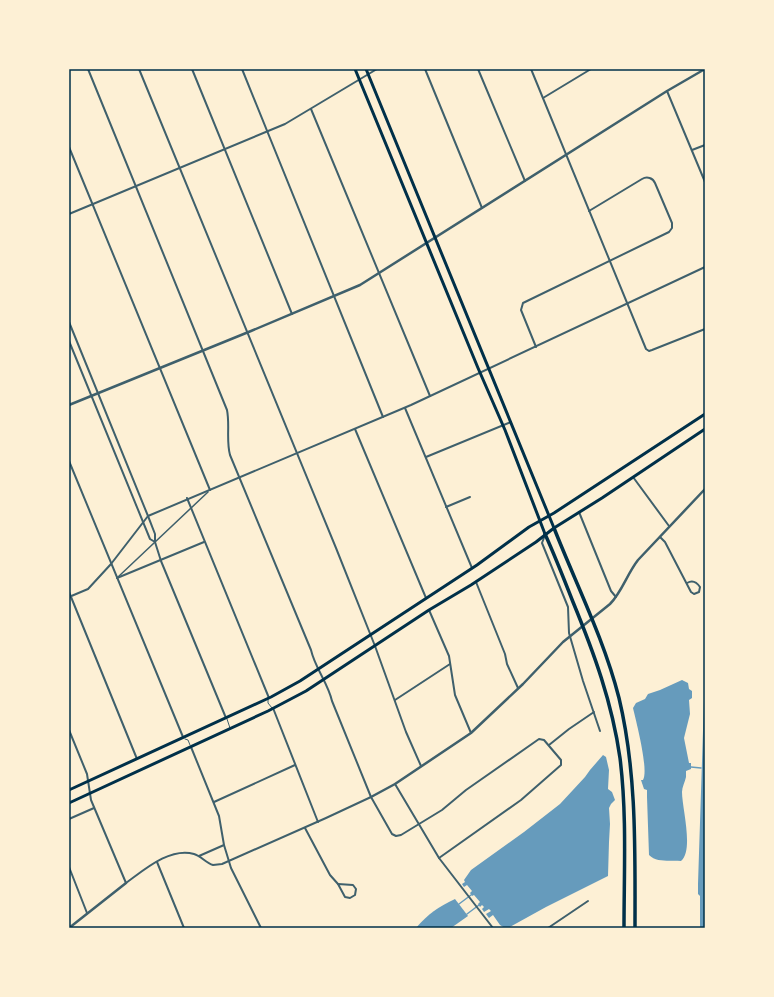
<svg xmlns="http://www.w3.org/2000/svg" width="774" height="997" viewBox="0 0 774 997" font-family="'Fira Sans Condensed',sans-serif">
<rect width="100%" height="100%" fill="#fdf0d5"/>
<g fill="#669bbc">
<path d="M682,680L688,683L689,689L692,691V698L689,700L690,714L684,738L689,763H691V769L686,771C686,773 686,775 686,777C685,782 682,787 682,792C682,808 694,850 681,861C670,860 657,863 649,855L647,797V790L644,789L641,780H643C649,770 636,721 633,708L636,703L645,699L648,694L660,690Z"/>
<path d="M704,700H705V928H700V896L698,894V884Z"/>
<path d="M603,755L606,757L609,770L608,789L612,792L615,800L611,804L609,808L610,824L609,842L608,876L546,907L508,928H505L500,925L493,915L489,918L486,914L491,911L489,909L484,912L482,909L484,907L482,905L480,907L478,904L480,902L474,895L472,896L470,893L472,891L467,885L464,887L462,884L465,882L464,880L471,870L524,832L560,804L585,777L590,770Z"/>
<path d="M455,899L468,916L451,928H416C428,914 438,907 455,899Z"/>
</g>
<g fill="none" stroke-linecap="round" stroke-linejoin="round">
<g stroke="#669bbc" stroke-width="1.5">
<path d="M691,767L701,768"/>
<path d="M459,904L471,895"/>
<path d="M467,914L479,905"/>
</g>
<g stroke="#3f606c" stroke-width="1">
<path d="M268,699V703L272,708"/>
<path d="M227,719L230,728"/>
<path d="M185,739L188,740L190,745"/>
</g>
<path stroke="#3f606c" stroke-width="1.5" d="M118,577L208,492"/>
<g stroke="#3f606c" stroke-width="2">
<path d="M88,69L227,410C230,425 226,440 230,455L311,650C315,668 328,683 332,701L371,797L392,834L396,836L401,835L442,810L466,790L539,739L544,740L561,760V765L521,800L439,858"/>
<path d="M139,69L336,548L375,646L406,732L421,766"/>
<path d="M192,69L292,314"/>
<path d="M242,69L383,417"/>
<path d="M425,69L482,208"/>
<path d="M478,69L525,181"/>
<path d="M531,69L646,349L649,351L652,350L705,329"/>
<path d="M667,91L705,182"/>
<path d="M543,98L591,69"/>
<path d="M311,109L430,396"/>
<path d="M69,147L210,490"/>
<path d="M692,150L705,145"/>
<path d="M69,214L285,124L377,69"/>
<path d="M69,322L148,516L155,534V542L161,561L226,718"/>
<path d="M69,341L150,539L155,542"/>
<path d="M536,347L521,310L523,303L669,232L672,228V223L655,183C653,178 647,176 642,179L589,211"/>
<path d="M405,408L472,568"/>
<path d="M355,429L426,598"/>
<path d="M426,457L511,422"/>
<path d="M69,461L183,737"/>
<path d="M633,477L669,526"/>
<path d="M187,498L269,698"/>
<path d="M446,507L470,497"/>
<path d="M579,512L611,591L616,597"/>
<path d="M545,535L542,543L568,607L569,633L583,681L600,731"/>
<path d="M660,537L665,542L691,592L694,594L699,592L700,587C696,581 692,580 687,583"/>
<path d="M117,578L204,542"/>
<path d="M476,582L505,654L507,664L518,688"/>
<path d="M69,592L137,759"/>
<path d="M69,597L88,589L111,564L148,516L411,405L705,267"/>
<path d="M429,610L449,656L455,695L471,733"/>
<path d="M395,700L450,664"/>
<path d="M273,708L318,822"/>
<path d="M69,730L87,774L91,800L126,883C144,870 170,847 194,854C201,856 206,863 213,865L222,864L326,818L371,797"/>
<path d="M549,745L569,729L594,712"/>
<path d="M191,747L219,816L224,845L231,868L261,928"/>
<path d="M395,784L439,858L493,928"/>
<path d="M214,802L295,765"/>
<path d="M69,819L94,808"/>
<path d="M305,828L330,875L338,884"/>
<path d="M199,856L224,845"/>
<path d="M157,862L184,928"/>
<path d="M69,867L87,913"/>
<path d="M338,884L353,885L356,889L355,895L350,898L345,897Z"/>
<path d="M548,928L588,901"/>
</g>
<g stroke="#3f606c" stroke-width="2.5">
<path d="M69,405L251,331L360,285L667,91L705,69"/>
<path d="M371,797L395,784L471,733L523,684L563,642L610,604C622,592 627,574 638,560L705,489"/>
<path d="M69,928L126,883"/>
</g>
<g stroke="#003049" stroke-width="3">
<path d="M355,69L478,368L505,430L545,534"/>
<path d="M366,69L554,528"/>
<path d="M69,790L271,697L300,681L477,565L529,527L554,513L705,414"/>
<path d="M69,803L268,711L306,691L429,610L471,585L536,542L554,528L602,498L705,429"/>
</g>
<g stroke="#003049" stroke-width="3.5">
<path d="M554,528C576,584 604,639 619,698C637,773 635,851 635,928"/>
<path d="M545,534C555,556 564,579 573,602C594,653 612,702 620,758C627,814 624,872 624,928"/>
</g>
</g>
<rect width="774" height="997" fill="none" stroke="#fdf0d5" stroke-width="140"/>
<rect x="70" y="70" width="634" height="857" fill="none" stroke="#003049" stroke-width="1.5"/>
</svg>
